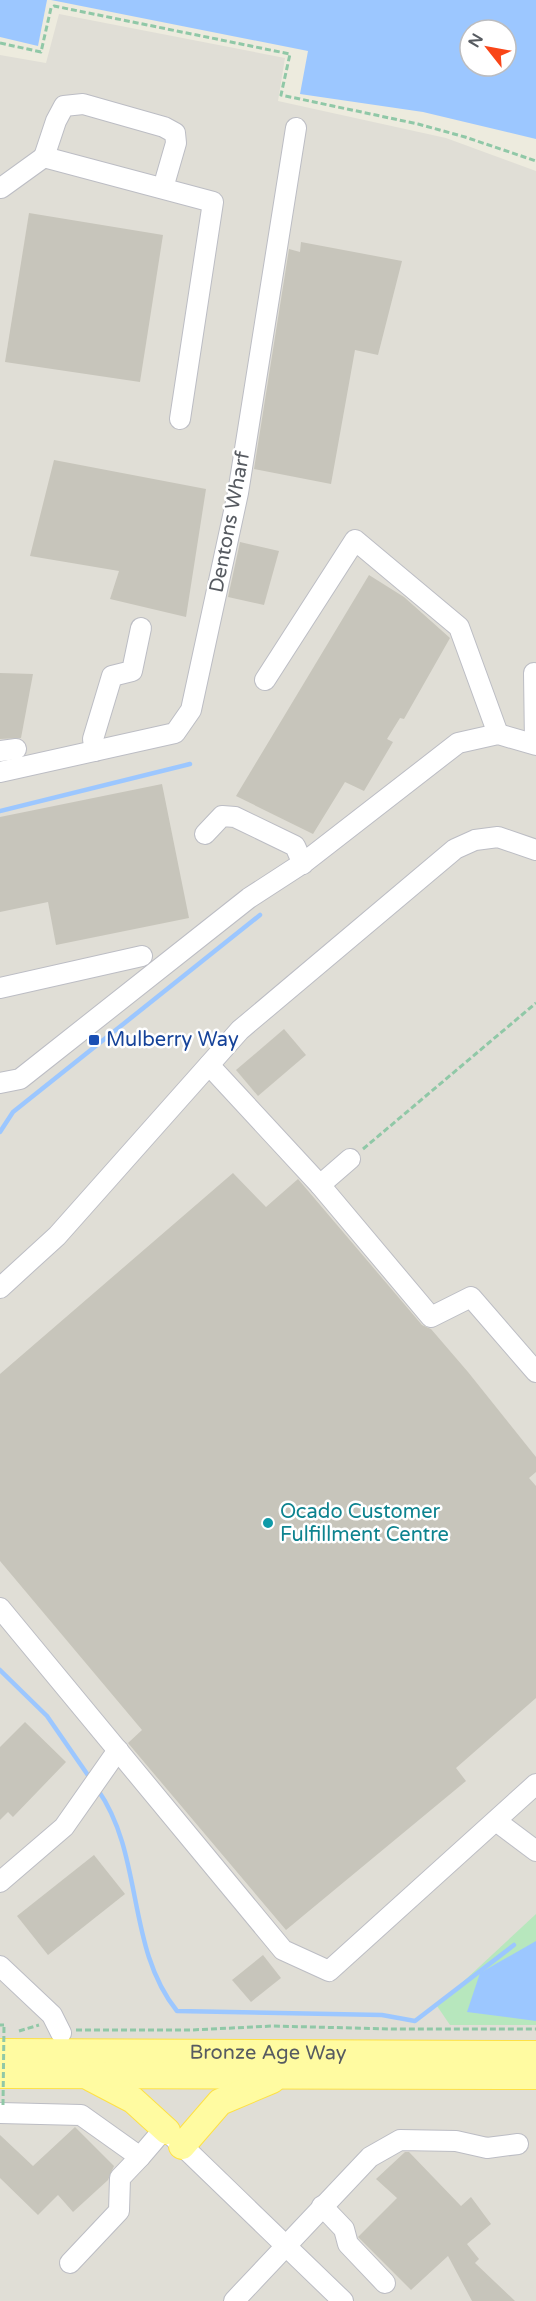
<svg xmlns="http://www.w3.org/2000/svg" width="536" height="2301" viewBox="0 0 536 2301" font-family="'Varela Round',sans-serif">
<rect width="100%" height="100%" fill="#edebde"/>
<path fill="#e0ded6" d="M59,14L285,58L278,101L446,138L536,171V2301H0V55L46,63Z"/>
<path fill="#b7e7bd" d="M536,1914V2025H450L437,2006Z"/>
<g fill="#9cc7ff" fill-rule="evenodd">
<path d="M0,0H47L38,46L0,37Z"/>
<path d="M51,0H536V139L423,112L300,94L308,51ZM470,30H506V66H470Z"/>
<path d="M536,1941V2021L467,2012L480,1973Z"/>
</g>
<g fill="none" stroke-linecap="round" stroke-linejoin="round">
<g stroke="#9cc7ff" stroke-width="4.5">
<path d="M0,811L190,764"/>
<path d="M0,1132L13,1112L260,915"/>
<path d="M0,1670L47,1716L92,1781"/>
<path d="M98,1790C144,1856 126,1948 177,2011L382,2015L415,2021L514,1945"/>
</g>
</g>
<g fill="#c7c5bb">
<path d="M29,213L163,235L140,382L5,362Z"/>
<path d="M301,242L402,261L378,355L355,350L331,484L254,469L289,249L300,252Z"/>
<path d="M54,460L206,489L186,617L110,599L119,571L30,556Z"/>
<path d="M240,542L279,551L264,605L228,597Z"/>
<path d="M369,575L404,597L450,638L404,719L400,718L387,739L393,742L364,791L345,782L313,834L236,796Z"/>
<path d="M0,673L33,674L21,738L0,739Z"/>
<path d="M162,784L189,918L56,945L48,902L0,912V817Z"/>
<path d="M284,1029L306,1055L258,1096L236,1070Z"/>
<path d="M233,1173L266,1207L298,1179L422,1325L431,1329L468,1372L536,1457V1472L529,1478L536,1486V1698L456,1768L466,1781L286,1930L128,1743L142,1730L0,1561V1374Z"/>
<path d="M25,1722L66,1762L13,1817L8,1812L0,1820V1747Z"/>
<path d="M94,1855L125,1894L48,1955L17,1916Z"/>
<path d="M263,1955L281,1978L251,2002L232,1980Z"/>
<path d="M75,2127L114,2166L108,2180L73,2212L58,2195L38,2215L0,2178V2135L33,2166Z"/>
<path d="M405,2152H409L461,2206L471,2197L491,2224L467,2244L479,2259L475,2263L515,2301H472L448,2256L411,2290L358,2237L397,2198L376,2179Z"/>
</g>
<g fill="none" stroke-linecap="round" stroke-linejoin="round">
<defs>
<g id="minor">
<path d="M44,157L56,121L64,106L83,104L164,127L175,133L176,143L163,188"/>
<path d="M1,188L44,157L213,202L180,419"/>
<path d="M534,673L535,744"/>
<path d="M265,680L355,540L459,627L498,734"/>
<path d="M0,751L16,749"/>
<path d="M95,751L93,739L112,676L132,671L141,628"/>
<path d="M0,772L175,733L191,710L238,493L296,128"/>
<path d="M205,834L222,816L235,817L295,846L303,864"/>
<path d="M0,988L142,956"/>
<path d="M209,1065L320,1185L350,1159"/>
<path d="M0,1083L20,1079L249,898L306,861L458,743L498,734L536,745"/>
<path d="M320,1185L431,1317L471,1297L536,1372"/>
<path d="M0,1288L57,1236L240,1030L455,849L475,840L498,837L536,850"/>
<path d="M0,1608L283,1950L329,1971L536,1784"/>
<path d="M496,1821L536,1851"/>
<path d="M0,1882L64,1827L118,1750"/>
<path d="M0,1966L52,2015L61,2033"/>
<path d="M0,2113L81,2115L140,2157L158,2136L167,2131L343,2301"/>
<path d="M322,2206L344,2229L348,2244L385,2283"/>
<path d="M70,2263L119,2211L120,2178L140,2157"/>
<path d="M234,2301L370,2157L400,2140L456,2141L487,2148L518,2144"/>
</g>
<g id="major">
<path id="s1" d="M0,2052L536,2054"/>
<path d="M0,2075L536,2076"/>
<path d="M91,2078L133,2100L167,2131"/>
<path d="M182,2146L220,2102L272,2080"/>
</g>
</defs>
<use href="#minor" stroke="#bcbdc4" stroke-width="22"/>
<use href="#major" stroke="#fee145" stroke-width="28"/>
<g stroke="#90c8a7" stroke-width="3" stroke-dasharray="6 3" stroke-linecap="butt">
<path d="M0,43L41,52L51,8L54,6L290,54L281,95L418,124L465,137L536,161"/>
<path d="M363,1149L536,1003"/>
<path d="M0,2025H4"/>
<path d="M76,2030H191L273,2026L392,2029H536"/>
<path d="M19,2031L39,2025"/>
</g>
<use href="#minor" stroke="#fff" stroke-width="20"/>
<use href="#major" stroke="#fffba1" stroke-width="26"/>
<path stroke="#90c8a7" stroke-width="3" stroke-dasharray="6 3" stroke-linecap="butt" d="M3,2105L4,2025"/>
</g>
<rect fill="#1a4fb4" stroke="#fff" stroke-width="2" x="88" y="1034" width="12" height="12" rx="3"/>
<circle fill="#0f9aa8" stroke="#fff" stroke-width="2" cx="268" cy="1523" r="6"/>
<g text-anchor="middle" dominant-baseline="central" stroke-width="5" stroke-linejoin="round" paint-order="stroke">
<g font-size="20" fill="#575b61" stroke="#fff">
<text transform="translate(230 522) rotate(-79)">Dentons Wharf</text>
<text stroke="none"><textPath href="#s1" startOffset="268">Bronze Age Way</textPath></text>
</g>
<g font-size="20" fill="#164399" stroke="#fff" text-anchor="start">
<text x="106" y="1040">Mulberry Way</text>
</g>
<g font-size="20" fill="#0d838f" stroke="#fff" text-anchor="start">
<text x="280" y="1512">Ocado Customer<tspan x="280" dy="23">Fulfillment Centre</tspan></text>
</g>
</g>
<g transform="translate(488 48) rotate(301)"><circle r="28" fill="#ffffff" stroke="#bcbdc0" stroke-width="1.5"/>
<path d="M0-4.5L10 22L0 15L-10 22Z" fill="#f94518"/>
<text y="-9" font-size="16" font-weight="bold" text-anchor="middle" fill="#575b61">N</text>
</g>
</svg>
